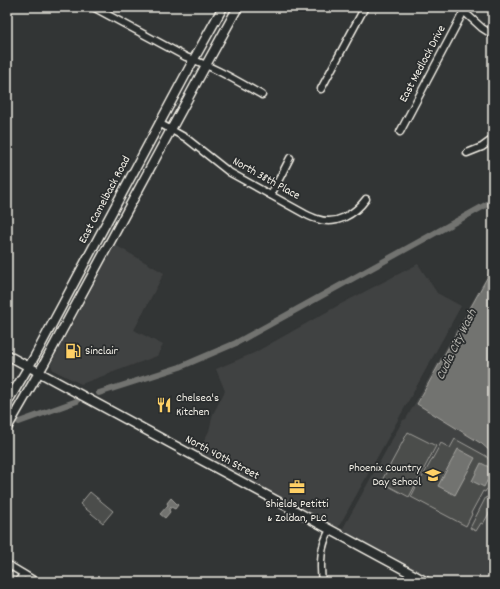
<svg xmlns="http://www.w3.org/2000/svg" width="500" height="589" viewBox="0 0 500 589" font-family="Dekko,sans-serif">
<rect width="100%" height="100%" fill="#323535"/>
<filter id="ink" filterUnits="userSpaceOnUse"><feTurbulence type="fractalNoise" baseFrequency=".025" numOctaves="2"/><feDisplacementMap in="SourceGraphic" scale="8" xChannelSelector="R" yChannelSelector="G"/><feConvolveMatrix kernelMatrix="1 2 1 2 8 2 1 2 1" color-interpolation-filters="sRGB"/></filter>
<g filter="url(#ink)">
<g fill="#404242">
<path d="M115,245L164,273L134,330L163,345L157,356L81,384L53,370L51,364Z"/>
<path d="M418,264L437,293L461,306L338,528L198,452L209,431L213,414L225,391L216,369L254,353L339,305Z"/>
<path d="M493,265V582H437L342,530L403,420L406,419Z"/>
</g>
<g fill="#4b4d4c" stroke="#a09f9a">
<path d="M408,432L436,446L409,497L381,482Z"/>
<path d="M455,439L486,456L493,465V485L486,490L485,492L483,491L471,513L472,514L466,526L411,497L417,485H418L441,443L450,448Z"/>
<path d="M90,492L113,511L103,523L80,504Z"/>
<path d="M486,497L493,501V506L483,524L481,523L476,531L470,528Z"/>
</g>
<g fill="#727370" stroke="#a6a5a0">
<path d="M493,267V454L482,444L417,404Z"/>
<path d="M458,449L475,458L455,495L438,486Z"/>
<path d="M481,463L493,469L489,476L493,478L490,483L487,481L484,487L472,481Z"/>
<path d="M171,498L178,505L175,509L171,507L169,510L170,512L165,518L160,514L168,505L167,503Z"/>
</g>
<g fill="none" stroke-linecap="round" stroke-linejoin="round">
<g stroke="#727370" stroke-width="6">
<path d="M99,393L180,367L236,343L493,201"/>
<path d="M19,422L77,401"/>
</g>
<defs>
<g id="minor">
<path d="M93,7L186,57C212,66 237,81 262,95"/>
<path d="M459,7L482,28L493,35"/>
<path d="M321,89L365,7"/>
<path d="M159,123L186,138L229,172L305,214C309,216 313,218 317,219C336,226 355,214 366,199"/>
<path d="M400,132L466,7"/>
<path d="M467,153L482,147L493,139"/>
<path d="M271,195L290,158"/>
<path d="M7,564L37,582"/>
<path d="M18,582L23,574"/>
<path d="M322,582C320,564 320,546 330,530"/>
</g>
<g id="major">
<path d="M7,355L427,582"/>
<path d="M7,403L35,356L194,59L223,7"/>
<path d="M7,428L45,362L206,65L238,7"/>
</g>
</defs>
<use href="#minor" stroke="#f4f1e8" stroke-width="9"/>
<use href="#major" stroke="#f4f1e8" stroke-width="11"/>
<use href="#minor" stroke="#2a2d2e" stroke-width="6"/>
<use href="#major" stroke="#2a2d2e" stroke-width="8"/>
</g>
</g>
<defs>
<symbol id="fuel-bare" viewBox="-9 -9 18 18"><path d="M-5.5-6h7V0h2V4h1.3V-2.5L3-4.5l.8-.8L6-3V5H2.5V1h-1V6h-7ZM-4.2-4.7v3.2H.2V-4.7Z" fill="#ffd166" stroke="#2a2d2e" stroke-width="2.5" paint-order="stroke"/></symbol>
<symbol id="restaurant-bare" viewBox="-9 -9 18 18"><path d="M-5-6h1v4h1v-4h1v4h1v-4h1v5L-1.5 .5V6h-2V.5L-5-1ZM5-6V6H3V1.5H1.5Q1.5-4 5-6Z" fill="#ffd166" stroke="#2a2d2e" stroke-width="2.5" paint-order="stroke"/></symbol>
<symbol id="school-bare" viewBox="-9 -9 18 18"><path d="M0-5L7-2L0 1L-7-2ZM-4 1L0 2.5L4 1V4Q0 6-4 4Z" fill="#ffd166" stroke="#2a2d2e" stroke-width="2.5" paint-order="stroke"/></symbol>
<symbol id="office-bare" viewBox="-9 -9 18 18"><path d="M-6-3h4V-5.5h4V-3h4V5H-6ZM-1-4.5V-3h2v-1.5ZM-6 0V1H6V0Z" fill="#ffd166" stroke="#2a2d2e" stroke-width="2.5" paint-order="stroke"/></symbol>
</defs>
<g fill-rule="evenodd">
<use href="#fuel-bare" x="62" y="340" width="22" height="22"/>
<use href="#restaurant-bare" x="153" y="394" width="22" height="22"/>
<use href="#school-bare" x="422" y="464" width="22" height="22"/>
<use href="#office-bare" x="286" y="476" width="22" height="22"/>
</g>
<g text-anchor="middle" dominant-baseline="central" stroke-width="3.5" stroke-linejoin="round" paint-order="stroke">
<g font-size="12" fill="#f4f1e8" stroke="#2a2d2e">
<text transform="translate(423 64) rotate(-62)">East Medlock Drive</text>
<text transform="translate(266 179) rotate(29)">North 38th Place</text>
<text transform="translate(105 200) rotate(-62)">East Camelback Road</text>
<text transform="translate(222 458) rotate(28)">North 40th Street</text>
</g>
<g font-size="12" fill="#f4f1e8" stroke="#2a2d2e" text-anchor="start">
<text x="85" y="351">Sinclair</text>
<text x="176" y="398">Chelsea's<tspan x="176" dy="14">Kitchen</tspan></text>
<text x="421" y="468" text-anchor="end">Phoenix Country<tspan x="421" dy="14">Day School</tspan></text>
<text x="297" y="504" text-anchor="middle">Shields Petitti<tspan x="297" dy="14">&amp; Zoldan, PLC</tspan></text>
</g>
<g font-size="13" font-style="italic" fill="#b3b2ac" stroke="#2a2d2e">
<text transform="translate(457 345) rotate(-64)">Cudia City Wash</text>
</g>
</g>
<rect width="500" height="589" fill="none" stroke="#2a2d2e" stroke-width="24"/>
<rect x="12" y="12" width="476" height="565" fill="none" stroke="#f4f1e8" stroke-width="1.5" filter="url(#ink)"/>
</svg>
